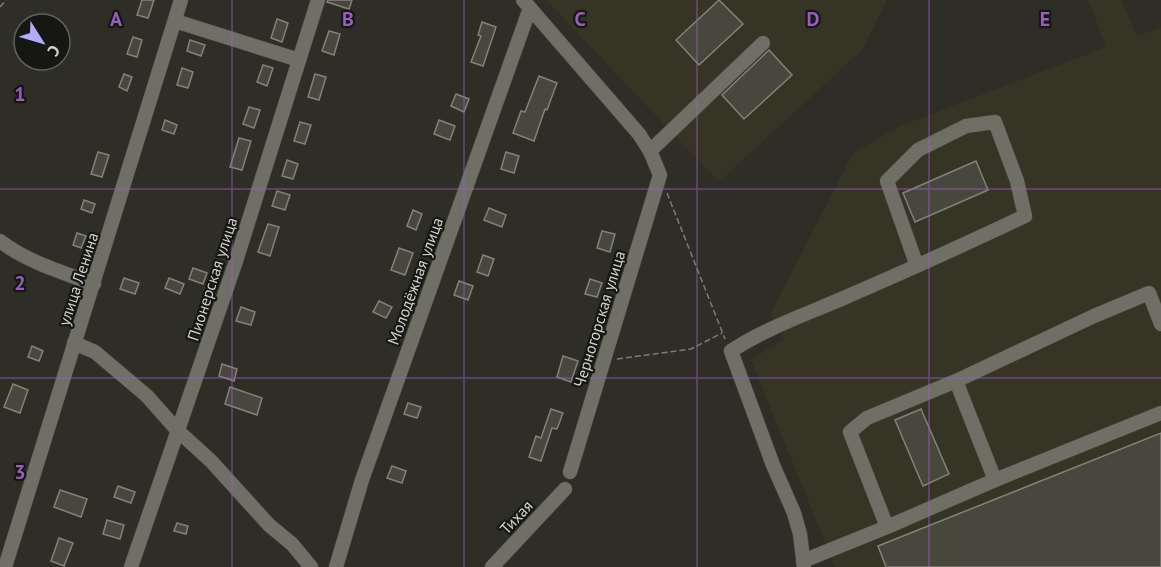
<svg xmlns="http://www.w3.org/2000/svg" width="1161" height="567" viewBox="0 0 1161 567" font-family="'PT Sans',sans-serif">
<rect width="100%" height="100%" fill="#2f2e26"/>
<g fill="#353425">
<path d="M546,0H887L862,50L719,182Z"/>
<path d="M1088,0H1121L1137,36L1161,27V567H835L751,360L784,339L770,315L853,153L900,126L1106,47Z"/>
</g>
<g fill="#48473e" stroke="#828278" stroke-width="1.5">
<path d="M142,0H154L148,18L137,15Z"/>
<path d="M328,0H352L349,9L327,2Z"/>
<path d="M719,0L743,24L699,65L676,40Z"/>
<path d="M277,19L288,23L282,42L271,38Z"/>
<path d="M482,22L496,27L483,66L471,62L481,36L478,35Z"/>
<path d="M329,31L340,34L334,55L322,51Z"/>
<path d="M133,37L142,40L137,57L127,54Z"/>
<path d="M190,40L205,45L201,56L187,51Z"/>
<path d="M769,50L792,75L744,119L722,95Z"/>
<path d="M263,65L273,68L267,86L257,82Z"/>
<path d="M182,68L193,72L188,88L177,85Z"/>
<path d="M124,74L132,77L127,91L119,87Z"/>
<path d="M315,74L326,77L319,100L308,97Z"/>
<path d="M539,76L557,83L547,110L545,109L534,141L513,133L521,111L525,112Z"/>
<path d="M456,94L469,99L464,112L451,106Z"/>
<path d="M249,107L260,110L254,128L243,124Z"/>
<path d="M165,120L177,125L174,134L162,130Z"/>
<path d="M439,120L455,126L450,140L434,134Z"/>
<path d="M300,122L311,125L305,144L294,141Z"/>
<path d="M239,138L251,141L242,170L230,167Z"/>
<path d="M98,152L109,155L102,177L91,174Z"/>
<path d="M506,152L519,156L514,173L501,169Z"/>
<path d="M287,160L298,164L293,179L282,176Z"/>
<path d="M976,161L988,190L915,222L903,193Z"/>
<path d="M277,191L290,195L285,210L272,206Z"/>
<path d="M84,200L95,204L92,213L81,209Z"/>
<path d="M489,208L506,215L502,227L484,220Z"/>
<path d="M413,210L422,214L416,230L407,226Z"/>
<path d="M268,224L279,227L270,256L258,252Z"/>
<path d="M602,231L615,234L610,252L597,248Z"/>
<path d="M77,233L86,236L81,248L73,245Z"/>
<path d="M399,248L413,253L405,275L391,270Z"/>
<path d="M483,255L494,259L488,276L477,272Z"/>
<path d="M193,268L207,273L203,284L189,279Z"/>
<path d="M124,278L139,283L135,294L120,289Z"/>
<path d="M169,278L184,284L180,294L165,288Z"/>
<path d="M590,279L602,283L597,297L585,294Z"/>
<path d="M459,281L473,286L468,300L454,295Z"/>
<path d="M379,301L392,307L386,318L373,312Z"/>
<path d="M241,307L255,312L251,325L236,321Z"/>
<path d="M32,346L43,351L39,361L28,357Z"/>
<path d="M563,356L578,361L571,382L557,377Z"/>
<path d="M222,364L237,369L234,381L219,376Z"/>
<path d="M13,384L28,390L20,413L4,407Z"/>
<path d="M230,387L262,398L257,415L225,404Z"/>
<path d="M408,403L421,407L417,418L404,414Z"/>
<path d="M551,409L563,413L557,429L552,428L541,461L529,457L536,436L541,438Z"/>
<path d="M921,409L949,474L923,486L895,420Z"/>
<path d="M1161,433V567H886L878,546Z"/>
<path d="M392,466L406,471L402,483L387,478Z"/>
<path d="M118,486L135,492L131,503L114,497Z"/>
<path d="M60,490L87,499L81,517L54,507Z"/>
<path d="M107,520L124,525L120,539L103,534Z"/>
<path d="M177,523L188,526L186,534L174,531Z"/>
<path d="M59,538L73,543L64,566L51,561Z"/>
</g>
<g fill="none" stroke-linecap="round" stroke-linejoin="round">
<defs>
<g id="minor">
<path d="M523,0L639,134L650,151L660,175L570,472"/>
<path d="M175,21L299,60"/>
<path d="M650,151L763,43"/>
<path d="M0,241C27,262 62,272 94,284"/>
<path d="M74,343L95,352L147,396L178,431L211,461L269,525L292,544L311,567"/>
<path d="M956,381L1094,316L1149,293L1161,324"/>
<path d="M995,480L1161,413"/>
<path d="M803,561L887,527L995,480L956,381L867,418L850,432L887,527"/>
<path d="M5,567L181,0"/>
<path d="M131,567L236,261L318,0"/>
<path d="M336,567L362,480L530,8"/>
<path d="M492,567L565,489"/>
<path d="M804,567L800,534L794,513L773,465L731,351C766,328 807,314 846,297C906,271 966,244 1025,216L1017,181L995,122L966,126L918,150L887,181L917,266"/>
</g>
</defs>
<use href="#minor" stroke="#4c4c44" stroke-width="15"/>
<g stroke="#7d7c75" stroke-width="1.5" stroke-dasharray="6 3" stroke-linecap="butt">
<path d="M0,7L6,0"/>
<path d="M667,193L725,339"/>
<path d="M617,359L691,349L722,333"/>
</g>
<use href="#minor" stroke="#706f66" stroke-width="14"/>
</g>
<path fill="none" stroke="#955ec3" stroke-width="1.5" stroke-opacity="0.55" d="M232,0V567M464,0V567M697,0V567M929,0V567M0,189H1161M0,378H1161"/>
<g text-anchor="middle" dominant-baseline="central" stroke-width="4.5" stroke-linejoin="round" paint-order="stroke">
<g font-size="16" fill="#d3d3cd" stroke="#161612">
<text transform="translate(78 279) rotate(-72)">улица Ленина</text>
<text transform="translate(212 279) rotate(-72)">Пионерская улица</text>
<text transform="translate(415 281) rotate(-70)">Молодёжная улица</text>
<text transform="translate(599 319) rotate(-73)">Черногорская улица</text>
<text transform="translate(516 517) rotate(-47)">Тихая</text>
</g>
</g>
<g font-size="20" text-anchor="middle" font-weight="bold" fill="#955ec3" stroke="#161612" stroke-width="4.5" stroke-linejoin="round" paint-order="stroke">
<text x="116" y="26">A</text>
<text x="348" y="26">B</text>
<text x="580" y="26">C</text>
<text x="813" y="26">D</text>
<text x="1045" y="26">E</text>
<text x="20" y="101">1</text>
<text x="20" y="290">2</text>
<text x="20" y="479">3</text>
</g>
<g transform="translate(42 42) rotate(127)"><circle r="28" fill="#161612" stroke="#62625d" stroke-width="1.5"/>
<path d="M0-4.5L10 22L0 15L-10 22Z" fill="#b1adfa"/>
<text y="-9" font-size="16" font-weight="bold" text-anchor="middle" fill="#d3d3cd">С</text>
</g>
</svg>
